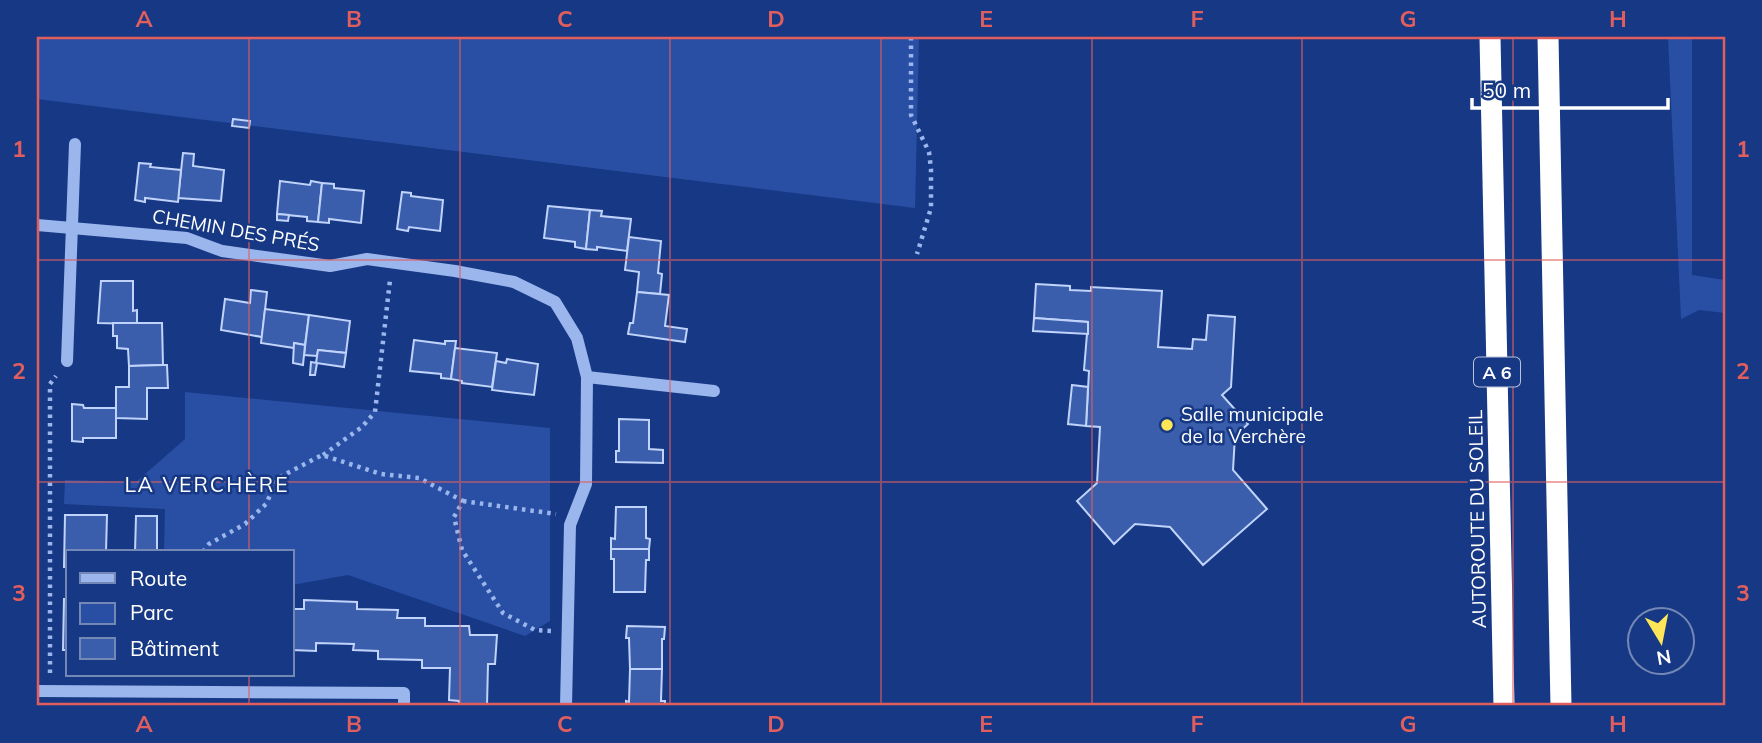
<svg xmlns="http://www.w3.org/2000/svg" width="1762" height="743" viewBox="0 0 1762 743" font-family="Mulish,sans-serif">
<rect width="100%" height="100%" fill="#173884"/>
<g fill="#294fa4">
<path d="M37,37H919L915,208L37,99Z"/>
<path d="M1668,37H1692V275L1725,280V313L1699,310L1681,319Z"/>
<path d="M185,392L550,428V621L525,636L348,575L292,585V552H164L165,509L64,504L65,480L136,482L185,439Z"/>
</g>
<g fill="#3b5eac" stroke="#c0d3fa" stroke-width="2">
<path d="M233,119L250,121L249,128L232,126Z"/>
<path d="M183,153L194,154L193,166L224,170L221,201L178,198Z"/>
<path d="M139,163L151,164L150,167L181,170L178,202L145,198V202L135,200Z"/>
<path d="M280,181L310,185L311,181L322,183L318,222L307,221V217L277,214Z"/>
<path d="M322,183L334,184V188L364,191L361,223L329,219V223L318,222Z"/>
<path d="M402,192L411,193V196L443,200L440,231L409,227L408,231L397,229Z"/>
<path d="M548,206L590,210L586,249L575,247V242L544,238Z"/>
<path d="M590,210L602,211L601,216L631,219L627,251L597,247V250L586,249Z"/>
<path d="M277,214L289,215L288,221L277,220Z"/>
<path d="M629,237L661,241L658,273L662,274L660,294L637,292L639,272L625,270Z"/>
<path d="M101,281H133V311L137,310V324L98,323Z"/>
<path d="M1036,284L1070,286V290L1091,291V287L1162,291L1158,347L1192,349L1193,339L1206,340L1208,315L1235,317L1231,387L1222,395L1248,424L1235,436L1233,470L1267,509L1203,565L1170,527L1135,524L1114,544L1077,501L1097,483L1100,427L1086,426L1089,371L1084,370L1088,322L1034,318Z"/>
<path d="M251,290L267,292L262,337L221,330L225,299L250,303Z"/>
<path d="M637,292L669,295L665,326L687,329L685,342L628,334L630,323H633Z"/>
<path d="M265,309L309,315L305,345L294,343V348L261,343Z"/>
<path d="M309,315L350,321L346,353L318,350L317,356L304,355Z"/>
<path d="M1034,318L1088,322V334L1033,331Z"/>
<path d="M113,323H162L163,365L129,366L128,349L117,348V336H113Z"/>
<path d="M414,340L445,344V341H456L451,379L441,378V374L410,371Z"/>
<path d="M294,343L305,345L303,365L293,363Z"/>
<path d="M455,348L497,353L492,387L462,383V381L451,379Z"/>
<path d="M318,350L346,353L344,367L316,363Z"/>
<path d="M507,359L538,364L534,395L492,390L496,361L506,363Z"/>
<path d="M311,362L317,363L315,375H310Z"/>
<path d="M163,365H167L168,388H147V419L116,418V387H129V366Z"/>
<path d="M1072,385L1088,387L1086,426L1068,424Z"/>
<path d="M72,404L83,405L84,408H116V438H83V442L72,441Z"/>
<path d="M619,419L649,420V449L663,450V463L616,462V451H619Z"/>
<path d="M616,507H646V538L650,539L649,549H611V538L615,539Z"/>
<path d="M65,515H107L106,552H68V567H64Z"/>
<path d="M136,516H157V552H135Z"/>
<path d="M611,549H649V560H646L645,592H614V559H611Z"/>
<path d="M64,599H68V650H63Z"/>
<path d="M304,600L357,602V609L398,610L397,618H425V626H469L470,635H497L495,664H488L487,706H459V701L449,700L450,668H422V660L378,659V651L353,650L354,644L316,643V651L292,650V609H304Z"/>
<path d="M627,626L665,627L664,639H662V669H630L629,638H626Z"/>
<path d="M630,669H662L661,701H665V706H626V701L629,702Z"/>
</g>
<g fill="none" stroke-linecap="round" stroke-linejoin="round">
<g stroke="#9bb5ed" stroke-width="4.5" stroke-dasharray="3.5 5" stroke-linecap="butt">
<path d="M911,37V115L929,152L931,169V208L917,254"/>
<path d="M323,455L362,427L375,412L390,280"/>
<path d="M463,501L556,514"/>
<path d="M203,552L209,544L245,524L266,504L278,478L322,455L381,474L419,478L463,501L454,517L462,550L503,613L535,630L552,631"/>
<path d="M50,673V384L56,376"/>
</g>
<g stroke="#9bb5ed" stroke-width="12">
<path d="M37,225L187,238L222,251L330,266L367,259L455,271L514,282L555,302L577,338L587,377L586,484L570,525L566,706"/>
<path d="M67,361L75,144"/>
<path d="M587,377L714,391"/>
<path d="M37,691L404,693V706"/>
</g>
<g stroke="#fff" stroke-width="21">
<path d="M1490,37L1504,706"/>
<path d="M1548,37L1561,706"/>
</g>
</g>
<path fill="none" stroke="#e05e5e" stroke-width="2" stroke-opacity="0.55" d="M249,37V552M460,37V706M670,37V706M881,37V706M1092,37V706M1302,37V706M1513,37V706M37,260H1725M37,482H1725M249,675V706"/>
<circle fill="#ffe557" stroke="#173884" stroke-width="2.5" cx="1167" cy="425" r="7"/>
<g text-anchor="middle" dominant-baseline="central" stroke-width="5" stroke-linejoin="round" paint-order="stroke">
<rect fill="#173884" stroke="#b9c3da" stroke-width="2" x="1474" y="357.5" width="46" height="29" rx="5"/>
<g font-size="18" font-weight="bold" fill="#fff">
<text x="1497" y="372">A 6</text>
</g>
<g font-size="19" fill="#fff" stroke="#173884">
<text transform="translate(236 230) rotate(10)">CHEMIN DES PRÉS</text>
<text transform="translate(1477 519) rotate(-91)">AUTOROUTE DU SOLEIL</text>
</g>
<g font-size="19" fill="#fff" stroke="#173884" text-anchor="start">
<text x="1181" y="414">Salle municipale<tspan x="1181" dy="22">de la Verchère</tspan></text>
</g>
<g font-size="21" letter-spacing="2" fill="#fff" stroke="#173884">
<text x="207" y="484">LA VERCHÈRE</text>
</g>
</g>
<rect width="1762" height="743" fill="none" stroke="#173884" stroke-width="77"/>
<rect x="66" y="550" width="228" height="126" fill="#173884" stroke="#7488b5" stroke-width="2"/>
<rect x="80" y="573" width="35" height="10" fill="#9bb5ed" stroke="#7488b5" stroke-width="2"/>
<text x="130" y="586" font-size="21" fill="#ffffff">Route</text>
<rect x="80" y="603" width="35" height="21" fill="#294fa4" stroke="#7488b5" stroke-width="2"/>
<text x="130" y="620" font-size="21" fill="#ffffff">Parc</text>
<rect x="80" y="638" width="35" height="21" fill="#3b5eac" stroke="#7488b5" stroke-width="2"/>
<text x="130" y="656" font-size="21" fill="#ffffff">Bâtiment</text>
<g transform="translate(1661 641) rotate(170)"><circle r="33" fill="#173884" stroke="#7488b5" stroke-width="2"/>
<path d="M0-5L12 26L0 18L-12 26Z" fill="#ffe557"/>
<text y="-10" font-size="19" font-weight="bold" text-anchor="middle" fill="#ffffff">N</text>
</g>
<path d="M1472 98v10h196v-10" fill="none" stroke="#ffffff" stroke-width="3.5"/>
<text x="1482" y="98" font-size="21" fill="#ffffff" stroke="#173884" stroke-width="5" paint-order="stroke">50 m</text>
<rect x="38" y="38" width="1686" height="666" fill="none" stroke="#e05e5e" stroke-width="2.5"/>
<g font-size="23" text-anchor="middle" font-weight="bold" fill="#e05e5e">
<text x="144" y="27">A</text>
<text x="354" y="27">B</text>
<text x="565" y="27">C</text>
<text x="776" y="27">D</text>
<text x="986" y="27">E</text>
<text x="1197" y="27">F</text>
<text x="1408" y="27">G</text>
<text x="1618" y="27">H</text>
<text x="19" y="157">1</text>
<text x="1743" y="157">1</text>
<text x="19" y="379">2</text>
<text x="1743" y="379">2</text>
<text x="19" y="601">3</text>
<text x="1743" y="601">3</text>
<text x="144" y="732">A</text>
<text x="354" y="732">B</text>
<text x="565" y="732">C</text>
<text x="776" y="732">D</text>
<text x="986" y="732">E</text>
<text x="1197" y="732">F</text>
<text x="1408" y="732">G</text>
<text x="1618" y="732">H</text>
</g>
</svg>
